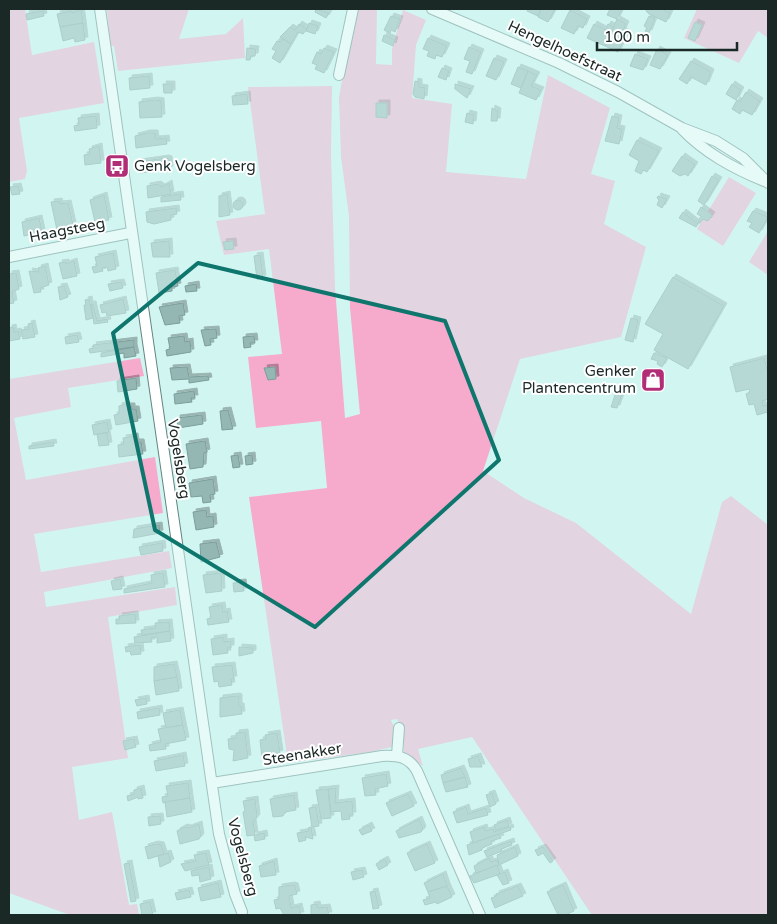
<svg xmlns="http://www.w3.org/2000/svg" width="777" height="924" viewBox="0 0 777 924" font-family="'Varela Round',sans-serif">
<defs>
<filter id="shadow"><feDropShadow dx="3" dy="-3" stdDeviation="0" flood-color="#0004"/></filter>
</defs>
<rect width="100%" height="100%" fill="#d1f6f2"/>
<g fill="#f6abcd">
<path d="M9,9H25L32,55L94,42L104,103L19,118L27,171L25,179L9,182Z"/>
<path d="M107,9H189L179,39L226,34L243,18L245,58L118,71L114,46H110Z"/>
<path d="M359,9H377L376,64L392,65V49L403,10L426,20L416,45L412,98L452,104L446,172L526,179L548,75L610,108L591,174L615,181L604,224L646,247L621,337L520,359L483,471L524,498L576,523L691,614L722,502L731,496L768,525V915H592L472,737L418,749L423,766L404,753L403,732L397,719L391,720L394,727L392,747L370,752L288,763L249,497L327,488L321,421L256,428L248,357L282,354L269,249L224,255L216,221L265,214L248,87L332,86L331,154L335,287L345,418L360,414L350,308L349,216L341,157L339,97L345,64Z"/>
<path d="M697,9H768V38L758,31L739,63L684,38Z"/>
<path d="M729,177L756,193L723,246L697,229Z"/>
<path d="M768,231V275L749,262Z"/>
<path d="M140,358L144,376L68,388L71,407L14,418L26,480L155,457L163,513L34,534L41,572L169,551L172,568L44,592L46,607L175,587L177,605L108,617L128,758L72,767L79,820L112,812L129,905L137,904L139,915H70L9,893V379Z"/>
</g>
<g fill="#94b7b3" stroke="#7c9e9b" filter="url(#shadow)">
<path d="M81,9L83,23L60,27L57,14L72,11V13Z"/>
<path d="M316,9L329,13L326,18L315,12Z"/>
<path d="M528,9H541L538,16L527,11Z"/>
<path d="M541,9H555L548,22L538,17Z"/>
<path d="M610,9H622L617,19L607,15Z"/>
<path d="M647,9H662L670,13L666,22L649,14L646,11Z"/>
<path d="M570,10L587,19L583,28L578,26L574,34L561,28Z"/>
<path d="M43,11L44,16L27,20L26,14Z"/>
<path d="M391,16L400,19L395,32L391,30L390,33L384,30Z"/>
<path d="M649,16L655,18L649,33L645,31L647,28L644,26Z"/>
<path d="M617,19L626,24L623,31L627,33L618,52L605,46Z"/>
<path d="M695,22L702,25L695,41L688,38Z"/>
<path d="M83,23L85,40L75,42L74,38L63,41L60,27Z"/>
<path d="M309,23L318,26L315,34L306,31Z"/>
<path d="M299,24L307,29L303,34L298,32L291,44L280,37L290,27L295,30Z"/>
<path d="M594,24L605,30L608,24L614,27L605,46L587,38Z"/>
<path d="M384,35L395,40L393,46L382,41Z"/>
<path d="M428,38L447,46L442,57L436,55L435,59L427,56L429,51L423,49Z"/>
<path d="M283,39L291,44L280,63L272,58L276,51L272,49L277,41L281,42Z"/>
<path d="M469,47L481,52L472,74L466,72L470,61L464,59Z"/>
<path d="M247,48L256,49L255,56H251L250,60H246Z"/>
<path d="M324,48L334,52L324,73L315,69L317,65L312,63L317,52L321,54Z"/>
<path d="M657,49L668,55L660,69L650,65Z"/>
<path d="M635,54L648,59L643,70L630,66Z"/>
<path d="M494,58L504,62L496,80L486,76Z"/>
<path d="M691,61L711,72L706,85L691,77L687,84L679,79Z"/>
<path d="M518,67L528,71L521,88L511,84Z"/>
<path d="M442,68L449,71L446,80L438,77Z"/>
<path d="M528,71L537,75L531,86L541,90L536,100L519,93Z"/>
<path d="M149,76L150,88L130,90L129,78Z"/>
<path d="M415,81L419,82V87L425,88L424,99L415,97L413,94Z"/>
<path d="M163,84H172V93H164Z"/>
<path d="M455,84L471,89L467,98L455,89Z"/>
<path d="M732,84L741,90L736,100L726,94Z"/>
<path d="M746,92L760,101L752,115L742,110L740,114L732,109L737,100L740,102Z"/>
<path d="M247,94L248,104L233,105L232,96Z"/>
<path d="M155,100L161,101L162,117L140,118L139,102Z"/>
<path d="M376,103H387V118L376,117Z"/>
<path d="M492,108L498,111L497,121H491Z"/>
<path d="M467,113L474,115L473,124L465,122Z"/>
<path d="M96,116L97,128L75,131L74,126L79,125L78,118Z"/>
<path d="M612,116L619,118L617,128L622,129L619,144L605,141Z"/>
<path d="M147,133H155L156,139L166,138L167,144L136,148L135,136Z"/>
<path d="M637,140L659,151L647,172L643,170L641,174L635,171L639,161L629,155Z"/>
<path d="M99,146L101,163L85,165L84,155L90,154L89,149Z"/>
<path d="M682,156L695,165L688,176L685,174L680,176L672,171Z"/>
<path d="M166,158L169,159L170,169L140,173L138,162Z"/>
<path d="M712,176L719,180L704,205L698,201Z"/>
<path d="M169,183L171,194L148,198L147,186L158,184L162,187Z"/>
<path d="M18,186L20,194L12,195L10,187Z"/>
<path d="M180,194L181,200L161,202V197Z"/>
<path d="M227,194L230,215L219,217V196Z"/>
<path d="M104,195L109,220L95,222L90,200Z"/>
<path d="M658,196L667,199L662,208L657,205L659,200L657,198Z"/>
<circle cx="238" cy="205" r="5"/>
<path d="M59,201L60,204L68,203L73,225L57,230L51,202Z"/>
<path d="M701,207L712,215L708,221L703,219L700,223L698,222L701,216L697,214Z"/>
<path d="M176,208L177,214L171,215V220L154,224L147,222L146,212Z"/>
<path d="M753,211L768,217L759,233L749,227L752,223L747,221Z"/>
<path d="M683,212L698,224L696,227L679,218Z"/>
<path d="M39,218L42,232L24,236L22,222Z"/>
<path d="M169,241L170,257H153L151,243Z"/>
<path d="M233,241L234,249L225,250L223,242Z"/>
<path d="M113,253L116,269L108,271L107,267L102,268L103,271L94,273L92,267L97,266L95,257Z"/>
<path d="M260,255L263,278L257,279L254,256Z"/>
<path d="M74,261L77,276L63,279L59,263L66,262V264Z"/>
<path d="M45,266L49,285L40,288L41,292L34,293L29,271L39,272L38,268Z"/>
<path d="M175,270L178,286L172,287V291L159,293L156,273Z"/>
<path d="M16,273L19,289L12,292L14,303L9,304V274Z"/>
<path d="M673,277L724,306L688,369L654,350L663,334L645,324Z"/>
<path d="M121,282L123,288L110,291L108,284Z"/>
<path d="M196,284L197,291L186,292L185,286Z"/>
<path d="M64,286L68,297L60,300L58,287Z"/>
<path d="M89,299L93,318L86,320L84,305H86L85,300Z"/>
<path d="M123,299L126,313L107,316L106,312L102,313L100,305Z"/>
<path d="M183,303L185,315L179,316L180,323L165,325L159,307Z"/>
<path d="M91,304H93L97,321L107,319L108,322L94,324Z"/>
<path d="M631,318L638,320L633,342L625,340Z"/>
<path d="M32,323L35,337L23,339L21,330L29,329L28,324Z"/>
<path d="M13,327L14,332L18,331L20,339L9,341V328Z"/>
<path d="M216,329L217,338L210,339L211,345L205,346L201,330Z"/>
<path d="M77,335L79,342L66,344L65,337Z"/>
<path d="M184,336L185,342L190,341L191,352L167,356L166,350L170,349L168,338Z"/>
<path d="M254,336L255,343H250L251,347L244,348L243,337Z"/>
<path d="M134,340V347L90,353L89,349L94,348L93,345Z"/>
<path d="M134,347L136,356L124,358V353L101,357V353Z"/>
<path d="M654,353L667,358L662,367L657,364L658,361L651,359Z"/>
<path d="M764,358L768,373V399L762,401L763,406L768,405V412L757,415L754,404L749,405L746,394L750,392L749,389L736,392L730,367Z"/>
<path d="M187,367L189,377L208,376L209,380L189,383V379L172,380L170,368Z"/>
<path d="M275,367L276,379L268,380L264,368Z"/>
<path d="M136,378L137,389L118,392L117,381Z"/>
<path d="M617,389L623,391L617,408L611,407Z"/>
<path d="M194,391L195,398H191L192,402L175,404L174,394Z"/>
<path d="M126,404L127,406H132V409H136L138,421L116,425L114,415L119,414V406Z"/>
<path d="M228,410L233,429L222,430L220,411Z"/>
<path d="M202,415L203,424L178,428L177,418Z"/>
<path d="M107,422L109,432L94,435L92,425Z"/>
<path d="M107,433L109,445L99,446L97,434Z"/>
<path d="M135,436L136,442H141L143,454L119,457L118,445L124,444L123,438Z"/>
<path d="M205,441L207,452L204,453L203,467L190,469L186,444Z"/>
<path d="M53,442L54,446L29,449V446Z"/>
<path d="M238,455L240,467L233,468L231,456Z"/>
<path d="M252,455L253,464L246,465L245,456Z"/>
<path d="M213,479L215,494L210,495L211,502L203,503L202,496L191,497L189,483Z"/>
<path d="M206,510L207,517L213,516L214,527L196,530L193,512Z"/>
<path d="M159,525L160,533L133,538L134,529Z"/>
<path d="M216,542L220,557L201,562L200,544Z"/>
<path d="M162,543L163,551L141,555L139,547Z"/>
<path d="M163,573L165,587L124,593V589L152,583L151,575Z"/>
<path d="M221,573L222,591L206,593L203,575Z"/>
<path d="M120,579L122,589L113,590L111,581Z"/>
<path d="M243,582L244,591L234,592L233,583Z"/>
<path d="M222,605L223,612L227,611L229,622L208,625L207,619L211,618L209,607Z"/>
<path d="M135,614L136,623L116,624V619H120L119,616Z"/>
<path d="M169,622L170,631L142,635L141,630L156,628L155,623Z"/>
<path d="M170,631L171,641L157,643V637L151,638L152,642L135,643L134,637Z"/>
<path d="M224,637V642L231,641V648H227L228,653L213,655L211,639Z"/>
<path d="M140,645L141,654L131,655L130,651L126,652L125,647Z"/>
<path d="M239,647L253,648V653L239,656Z"/>
<path d="M174,664L177,677L154,681V667Z"/>
<path d="M232,665L234,679H231L232,685L219,687L218,681L214,682L212,667Z"/>
<path d="M177,677L179,691L156,695L154,681Z"/>
<path d="M237,696L239,697V706H241L242,714L220,717V698Z"/>
<path d="M146,698L147,704L137,706L135,700Z"/>
<path d="M159,708L160,715L138,719L137,712Z"/>
<path d="M180,710L183,725L166,728L163,713Z"/>
<path d="M183,725L186,740L165,744L166,749L150,751L149,745L161,742L158,729Z"/>
<path d="M245,732L248,758L233,761L234,750L229,749L228,739L236,738V733Z"/>
<path d="M277,733L280,753L262,758L260,740L266,739L265,735Z"/>
<path d="M134,739L136,747L125,750L123,741Z"/>
<path d="M183,755L185,766L156,771L154,761Z"/>
<path d="M478,756L482,767H470L468,759Z"/>
<path d="M461,768L465,777L443,783L441,775Z"/>
<path d="M386,774L388,786L375,789L376,795L365,796L362,778Z"/>
<path d="M465,777L468,787L446,792L443,783Z"/>
<path d="M188,783L190,798L163,803L162,797L168,796L166,786Z"/>
<path d="M141,788L143,798L138,799V797L128,801L127,796L134,794V790Z"/>
<path d="M336,788L335,803L352,801L353,815H349L350,819L342,820L341,811L331,812L328,789Z"/>
<path d="M328,789L331,818L321,819L316,790Z"/>
<path d="M492,793L496,804L490,807L486,795Z"/>
<path d="M408,794L414,806L392,816L386,803Z"/>
<path d="M294,795L296,810L285,812L283,816L273,817L270,799Z"/>
<path d="M190,798L192,812L167,817L165,802Z"/>
<path d="M255,799L257,817L253,822L255,835L264,833L265,839L255,841L254,835L247,836L243,812L245,811L243,801Z"/>
<path d="M316,807L319,826L312,827L309,808Z"/>
<path d="M466,807L468,814L486,808L488,815L457,823L453,812Z"/>
<path d="M160,816L161,824L149,826L148,817Z"/>
<path d="M419,819L423,829L421,832L399,838L396,831Z"/>
<path d="M507,820L509,826L496,830L494,825Z"/>
<path d="M199,824L201,836L199,839L180,844L177,831L184,827L188,828Z"/>
<path d="M369,825L372,831L362,835L359,830Z"/>
<path d="M311,827L313,839L305,837L306,840L299,842L297,833L309,831L308,828Z"/>
<path d="M484,827L485,831L493,829L494,832L510,827L511,830L473,843L470,832Z"/>
<path d="M499,834L501,838L491,841L492,844L482,848V850L469,855L467,845Z"/>
<path d="M511,841L512,845L501,849L502,851L487,857L484,851Z"/>
<path d="M155,844L161,845L164,854L148,859L145,847Z"/>
<path d="M427,844L435,863L415,871L407,853Z"/>
<path d="M515,847L518,856L499,865L497,855Z"/>
<path d="M543,847L553,861L550,863L543,853L538,856L535,850Z"/>
<path d="M168,853L171,862L160,867L158,856Z"/>
<path d="M206,853L209,865L185,871L181,864L196,861L194,855Z"/>
<path d="M489,858L491,862L497,860L499,865L476,873L474,866Z"/>
<path d="M385,859L388,865L379,870L376,864Z"/>
<path d="M274,861L276,875L261,877L259,866Z"/>
<path d="M129,863L136,901L131,902L124,864Z"/>
<path d="M497,865L500,874L474,883L470,876Z"/>
<path d="M209,867L211,879L200,882L199,875L192,876L191,871Z"/>
<path d="M362,870L364,877L353,880L351,872Z"/>
<path d="M505,872L509,883L503,885L497,875Z"/>
<path d="M443,874L447,886L428,892L424,883Z"/>
<path d="M218,883L221,897L201,901L198,888Z"/>
<path d="M292,885L295,886L297,894L289,896L291,908L299,906L301,915H284L280,908L276,909L274,900L279,899V887Z"/>
<path d="M563,885L574,911L565,915H558L547,892Z"/>
<path d="M447,886L452,897L437,904L436,902L425,905L423,900L430,898L428,892Z"/>
<path d="M518,886L523,896L495,908L491,898L497,896L496,894Z"/>
<path d="M189,890L191,897L177,900L175,893Z"/>
<path d="M375,891L379,908L373,909L370,892Z"/>
<path d="M150,902L153,915H142L140,904Z"/>
<path d="M317,904L318,908L327,907L329,915H311V905Z"/>
</g>
<g fill="none" stroke-linecap="round" stroke-linejoin="round">
<defs>
<g id="street">
<path d="M100,9L219,834L235,894L242,912"/>
<path d="M432,9L559,63L618,92L682,128L716,141L743,158L768,183"/>
<path d="M339,75L353,9"/>
<path d="M682,129C705,153 733,168 764,181"/>
<path d="M9,257L130,233"/>
<path d="M397,755L399,728"/>
<path d="M212,783L382,756C398,755 409,757 417,771L480,915"/>
</g>
</defs>
<use href="#street" stroke="#628481" stroke-width="12"/>
<use href="#street" stroke="#fff" stroke-width="10"/>
</g>
<path d="M0 0H777V924H0ZM198,263L445,321L499,460L315,627L155,530L113,333Z" fill="#d1f6f2" fill-opacity=".55" fill-rule="evenodd"/>
<path fill="none" stroke="#0f766e" stroke-width="4" stroke-linejoin="round" d="M198,263L445,321L499,460L315,627L155,530L113,333Z"/>
<defs>
<symbol id="bus-square" viewBox="-11 -11 22 22"><rect x="-9" y="-9" width="18" height="18" rx="4" fill="#b12e77" stroke="#fff"/><path d="M-5-6H5V4H4V6H2V4H-2V6H-4V4H-5ZM-3.5-4V0h7V-4ZM-3.5 1.2v1.5H-2V1.2ZM2 1.2v1.5H3.5V1.2Z" fill="#fff"/></symbol>
<symbol id="shop-square" viewBox="-11 -11 22 22"><rect x="-9" y="-9" width="18" height="18" rx="4" fill="#b12e77" stroke="#fff"/><path d="M-5-2.5h2.3a2.7 3.5 0 0 1 5.4 0H5L5.5 6h-11ZM-1.5-2.5h3a1.5 2.3 0 0 0-3 0Z" fill="#fff"/></symbol>
</defs>
<g fill-rule="evenodd">
<use href="#bus-square" x="103" y="152" width="28" height="28"/>
<use href="#shop-square" x="639" y="366" width="28" height="28"/>
</g>
<g text-anchor="middle" dominant-baseline="central" stroke-width="4" stroke-linejoin="round" paint-order="stroke">
<g font-size="15" fill="#1a2826" stroke="#fff">
<text transform="translate(565 51) rotate(25)">Hengelhoefstraat</text>
<text transform="translate(67 230) rotate(-11)">Haagsteeg</text>
<text transform="translate(179 459) rotate(81)">Vogelsberg</text>
<text transform="translate(302 754) rotate(-9)">Steenakker</text>
<text transform="translate(243 857) rotate(75)">Vogelsberg</text>
</g>
<g font-size="15" fill="#1a2826" stroke="#fff" text-anchor="start">
<text x="134" y="166">Genk Vogelsberg</text>
<text x="636" y="371" text-anchor="end">Genker<tspan x="636" dy="17">Plantencentrum</tspan></text>
</g>
</g>
<rect width="777" height="924" fill="none" stroke="#1a2826" stroke-width="20"/>
<path d="M597 42v8h140v-8" fill="none" stroke="#1a2826" stroke-width="2.5"/>
<text x="604" y="42" font-size="15" fill="#1a2826" stroke="#ffffff" stroke-width="4" paint-order="stroke">100 m</text>
</svg>
